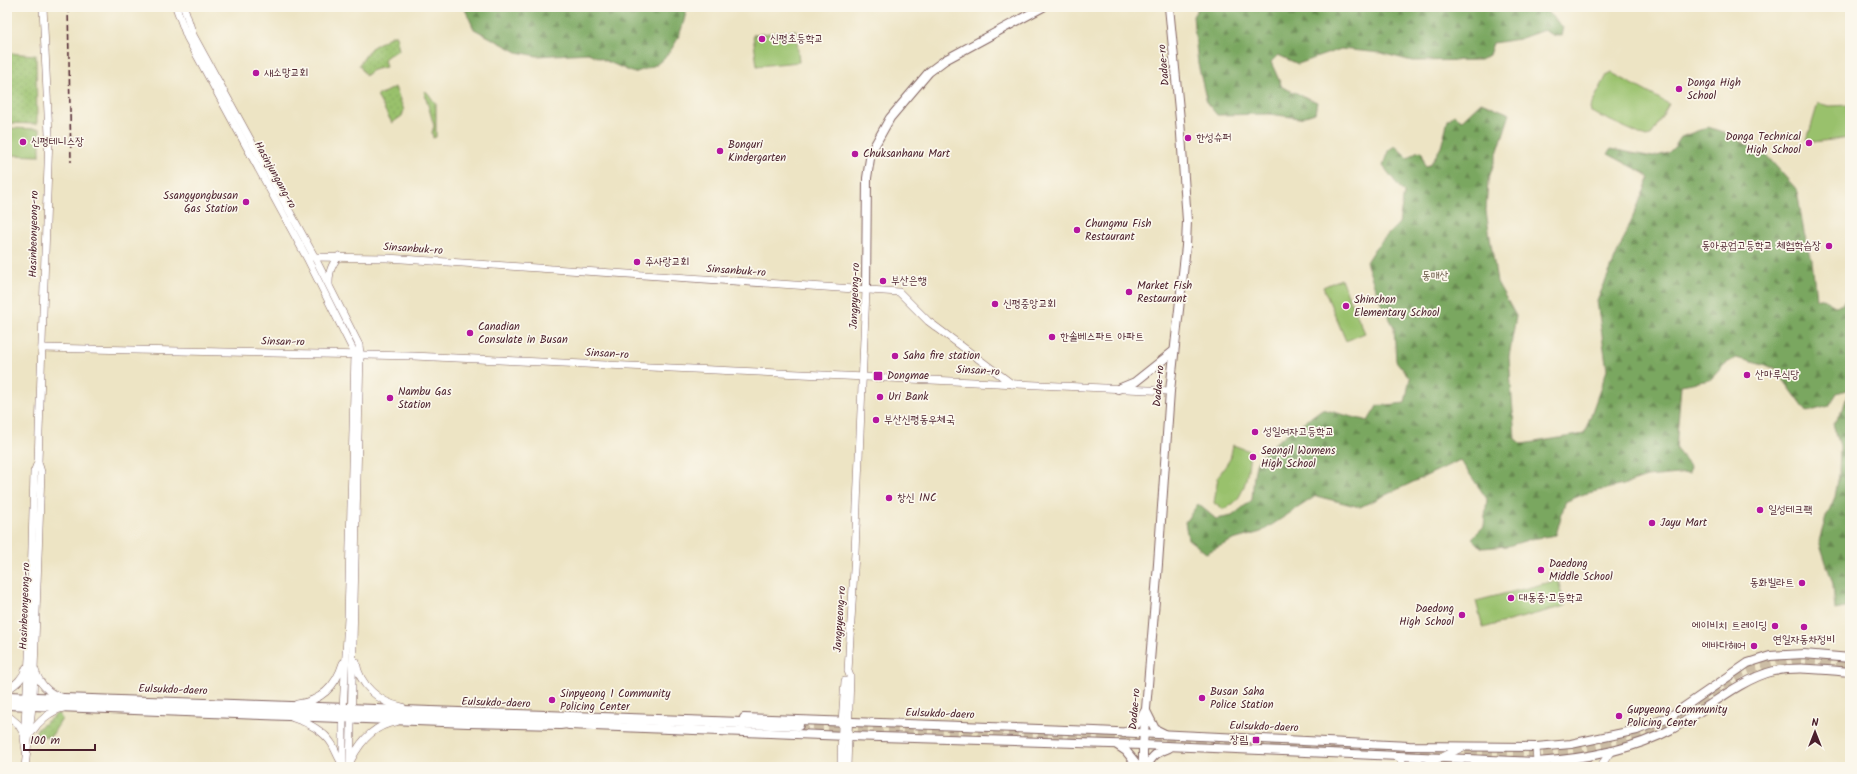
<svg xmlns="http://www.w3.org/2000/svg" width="1857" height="774" viewBox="0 0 1857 774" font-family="Kalam,'Poor Story',sans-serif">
<defs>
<pattern id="grass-dots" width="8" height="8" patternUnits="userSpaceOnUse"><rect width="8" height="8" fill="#99c16c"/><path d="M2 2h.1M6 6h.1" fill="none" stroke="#85a55e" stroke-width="1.8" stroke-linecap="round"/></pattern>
<pattern id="forest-firs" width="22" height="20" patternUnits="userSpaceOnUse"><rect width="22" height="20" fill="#7aa760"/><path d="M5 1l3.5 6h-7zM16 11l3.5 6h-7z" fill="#66874f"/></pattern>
</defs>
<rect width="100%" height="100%" fill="#fbf7ec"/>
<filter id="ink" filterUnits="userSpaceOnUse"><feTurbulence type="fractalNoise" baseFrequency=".025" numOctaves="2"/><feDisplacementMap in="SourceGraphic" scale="8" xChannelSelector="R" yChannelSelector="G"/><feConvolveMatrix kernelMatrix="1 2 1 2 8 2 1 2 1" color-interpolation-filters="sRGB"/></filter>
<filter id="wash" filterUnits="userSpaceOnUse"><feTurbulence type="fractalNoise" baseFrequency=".012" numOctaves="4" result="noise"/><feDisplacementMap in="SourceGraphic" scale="16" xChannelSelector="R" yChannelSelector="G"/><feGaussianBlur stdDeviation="0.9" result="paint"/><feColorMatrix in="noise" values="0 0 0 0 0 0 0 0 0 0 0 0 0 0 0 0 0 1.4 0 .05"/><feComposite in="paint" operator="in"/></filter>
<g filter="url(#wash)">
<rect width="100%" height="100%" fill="#ede4c4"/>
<g fill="url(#grass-dots)" stroke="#72704c">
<path d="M393,35H396L399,50L389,55L384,59L386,67C378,69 370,69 366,76L359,65L360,63L371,48Z"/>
<path d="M7,53L36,55L37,124L7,123Z"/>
<path d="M395,87L404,110L402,116L392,123L377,96Z"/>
<path d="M424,91L427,92L436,104V137L433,138L432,132L434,126Z"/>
<path d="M58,713L62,719L52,735L48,737L36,735V730Z"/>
</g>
<g fill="url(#forest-firs)" stroke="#626346">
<path d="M464,7H687C683,29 676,50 657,64C651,68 641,70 634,73L588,53L537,56L517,52L474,29Z"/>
<path d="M1199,7H1547V12L1563,27L1561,36L1553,35L1544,30L1519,39L1493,43L1489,55L1480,60L1412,61L1381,53L1341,49L1298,64L1278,55L1271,62L1282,87L1317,102L1315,113L1299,118L1269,114L1217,115L1207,103L1198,64L1193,16Z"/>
<path d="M1481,102L1510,114L1488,181L1486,211L1497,282L1516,316L1509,357L1515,439L1522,444L1584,434L1607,370L1597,301L1649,179L1646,174L1608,154L1611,149L1653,157L1668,153L1675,146L1681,137L1708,127L1732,135L1741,142L1757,148L1766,155L1797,190L1804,233L1812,260L1816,299H1823L1835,306L1841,305L1850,295V607L1835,610L1833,584L1819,541L1826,517L1835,497L1839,474L1840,446L1833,424L1843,409L1849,389L1837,393L1829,406L1807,412L1775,368L1736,358L1725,364L1710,380L1681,385L1676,449L1690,466L1689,473L1647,477L1623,485L1584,494L1565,502L1556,535L1531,539L1508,546L1482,548L1472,538L1484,526L1487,499L1460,460L1360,507L1316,496L1261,532L1233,540L1206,553L1188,539L1185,522L1198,504L1216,519L1232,516L1252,500C1253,489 1253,476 1256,465C1260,449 1307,421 1322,409L1368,421L1377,406L1405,403L1410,378L1396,361L1394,327L1379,299L1366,262L1375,248L1399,223L1404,193L1383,166L1390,149L1395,146L1408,158L1416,152L1422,151L1425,166L1430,165L1441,147L1448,120L1454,115L1462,120Z"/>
</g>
<g fill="#99c16c" stroke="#72704c">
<path d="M796,30L799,62L757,66L753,35Z"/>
<path d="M1612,73L1669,104L1651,136L1646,137L1591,112L1590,107L1607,75Z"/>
<path d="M1818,103L1829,106L1850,105V138L1813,142L1807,140Z"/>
<path d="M7,128L40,129V156L7,155Z"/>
<path d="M1341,279L1365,333L1346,341L1323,287Z"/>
<path d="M1233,445L1250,451C1248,471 1246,504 1222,509L1214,503L1218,477L1230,459Z"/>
<path d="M1558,580L1565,606L1483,628L1476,601Z"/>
</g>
</g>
<g filter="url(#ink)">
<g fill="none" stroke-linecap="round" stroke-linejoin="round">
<g stroke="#ccbda5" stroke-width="10" stroke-dasharray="10 5" stroke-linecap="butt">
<path d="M798,725L985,733L1112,736"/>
<path d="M1105,739L1475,754"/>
<path d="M1468,750L1530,753L1568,750L1625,739L1660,727L1705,699L1742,672L1754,667L1794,659L1813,660L1850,665"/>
</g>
<defs>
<g id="minor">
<path d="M176,7L187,37L307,258L355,354L348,618L343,709V767"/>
<path d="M184,7L193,35L314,256L359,345L360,354L350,767"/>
<path d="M311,257L387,258L899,292L928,321L1012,384"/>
<path d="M329,284C329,272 331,265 339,256"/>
<path d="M42,348L413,356L1170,391"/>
<path d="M356,662C359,685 380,703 402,707"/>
<path d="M35,670C38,681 48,694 61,697"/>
<path d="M7,690C16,684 23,679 26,668"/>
<path d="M297,704C321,701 336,686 343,663"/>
<path d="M7,715L18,724L24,734"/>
<path d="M293,718C307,722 324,731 332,744C336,751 338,758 343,765"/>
<path d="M31,733C38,722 50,711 63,708"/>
<path d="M1536,747L1537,762L1544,767"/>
<path d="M26,751L24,738L29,658L34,472L38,462L49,135L43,7"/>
<path d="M1398,756L1402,762V767"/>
<path d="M351,760C360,742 374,725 396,722"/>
<path d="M25,767L33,698L41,472L38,462"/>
<path d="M841,767L842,722L845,681"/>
<path d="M847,767L850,676L848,671L855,553L866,290"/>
<path d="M1422,767L1463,747"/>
<path d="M1600,767L1611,751"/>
</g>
<g id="major">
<path d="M866,290L867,178L871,152L890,118L929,72L945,60L1043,7"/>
<path d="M1118,389L1135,382L1174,351"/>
<path d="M1146,711L1155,729L1165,734"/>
<path d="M744,718L1095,731L1409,746L1536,747L1571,744L1637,730L1671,716L1748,663L1770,656L1804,654L1850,658"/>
<path d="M569,725L847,736L1143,745L1537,762C1582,759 1631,751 1672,729C1703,712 1740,679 1774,671C1799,666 1825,670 1850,672"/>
<path d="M1124,733L1137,724L1145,711"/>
<path d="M1117,745L1126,751L1139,767"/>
<path d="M1143,767V745L1158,564L1170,391L1186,246L1187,221L1180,120L1169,7"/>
<path d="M1146,767C1154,754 1156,753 1169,748"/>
</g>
<g id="highway">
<path d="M7,697L798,725"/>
<path d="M7,704L468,722L560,724L575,722"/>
</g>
</defs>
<use href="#minor" stroke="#836461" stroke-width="8"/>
<use href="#major" stroke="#836461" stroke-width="10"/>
<use href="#highway" stroke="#836461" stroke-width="12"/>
<use href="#minor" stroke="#fff" stroke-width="7"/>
<use href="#major" stroke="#fff" stroke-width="8"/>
<use href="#highway" stroke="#fff" stroke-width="10"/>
<path stroke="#4a1f2b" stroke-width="1.5" stroke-dasharray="6 3" stroke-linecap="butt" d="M68,7L71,162"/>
</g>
</g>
<g fill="#b5179e" stroke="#fbf7ec" stroke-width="1.5">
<circle cx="762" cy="39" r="4"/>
<circle cx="256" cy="73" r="4"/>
<circle cx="1679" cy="89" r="4"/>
<circle cx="1188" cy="138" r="4"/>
<circle cx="23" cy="142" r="4"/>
<circle cx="1809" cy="143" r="4"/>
<circle cx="720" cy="151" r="4"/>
<circle cx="855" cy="154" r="4"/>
<circle cx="246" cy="202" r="4"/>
<circle cx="1077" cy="230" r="4"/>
<circle cx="1829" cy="246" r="4"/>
<circle cx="637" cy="262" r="4"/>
<circle cx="883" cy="281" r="4"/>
<circle cx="1129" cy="292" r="4"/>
<circle cx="995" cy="304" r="4"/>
<circle cx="1346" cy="306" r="4"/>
<circle cx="470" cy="333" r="4"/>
<circle cx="1052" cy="337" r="4"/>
<circle cx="895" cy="356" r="4"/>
<circle cx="1747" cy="375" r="4"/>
<rect x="873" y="371" width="10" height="10" rx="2"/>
<circle cx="880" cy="397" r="4"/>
<circle cx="390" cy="398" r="4"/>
<circle cx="876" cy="420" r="4"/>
<circle cx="1255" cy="432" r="4"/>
<circle cx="1253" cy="457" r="4"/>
<circle cx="889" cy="498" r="4"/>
<circle cx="1760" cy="510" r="4"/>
<circle cx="1652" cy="523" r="4"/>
<circle cx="1541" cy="570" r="4"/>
<circle cx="1802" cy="583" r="4"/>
<circle cx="1511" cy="598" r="4"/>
<circle cx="1462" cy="615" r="4"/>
<circle cx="1775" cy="626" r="4"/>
<circle cx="1804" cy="627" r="4"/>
<circle cx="1754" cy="646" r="4"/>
<circle cx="1202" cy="698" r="4"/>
<circle cx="552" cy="700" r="4"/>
<circle cx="1619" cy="716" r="4"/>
<rect x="1252" y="736" width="8" height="8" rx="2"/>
</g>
<g text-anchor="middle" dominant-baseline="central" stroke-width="3.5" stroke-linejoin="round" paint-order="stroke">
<g font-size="11" fill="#4a1f2b" stroke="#fbf7ec" text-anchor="start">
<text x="770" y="39">신평초등학교</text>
<text x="264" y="73">새소망교회</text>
<text x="1687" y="83">Donga High<tspan x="1687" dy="13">School</tspan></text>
<text x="1801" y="137" text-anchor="end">Donga Technical<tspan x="1801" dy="13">High School</tspan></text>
<text x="1196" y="138">한성슈퍼</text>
<text x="31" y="142">신평테니스장</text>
<text x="728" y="145">Bonguri<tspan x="728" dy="13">Kindergarten</tspan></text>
<text x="863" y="154">Chuksanhanu Mart</text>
<text x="238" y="196" text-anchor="end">Ssangyongbusan<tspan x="238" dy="13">Gas Station</tspan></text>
<text x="1085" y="224">Chungmu Fish<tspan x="1085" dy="13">Restaurant</tspan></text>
<text x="1821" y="246" text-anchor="end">동아공업고등학교 체험학습장</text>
<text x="645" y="262">주사랑교회</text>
<text x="891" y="281">부산은행</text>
<text x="1137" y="286">Market Fish<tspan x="1137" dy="13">Restaurant</tspan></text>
<text x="1354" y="300">Shinchon<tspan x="1354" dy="13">Elementary School</tspan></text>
<text x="1003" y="304">신평중앙교회</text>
<text x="478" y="327">Canadian<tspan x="478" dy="13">Consulate in Busan</tspan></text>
<text x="1060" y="337">한솔베스파트 아파트</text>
<text x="903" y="356">Saha fire station</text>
<text x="1755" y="375">산마루식당</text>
<text x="887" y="376">Dongmae</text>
<text x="398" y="392">Nambu Gas<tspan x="398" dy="13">Station</tspan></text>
<text x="888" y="397">Uri Bank</text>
<text x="884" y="420">부산신평동우체국</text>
<text x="1263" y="432">성일여자고등학교</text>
<text x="1261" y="451">Seongil Womens<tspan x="1261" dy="13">High School</tspan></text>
<text x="897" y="498">창신 INC</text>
<text x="1768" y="510">일성테크팩</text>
<text x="1660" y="523">Jayu Mart</text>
<text x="1549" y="564">Daedong<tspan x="1549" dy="13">Middle School</tspan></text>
<text x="1794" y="583" text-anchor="end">동화빌라트</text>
<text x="1519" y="598">대동중•고등학교</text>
<text x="1454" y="609" text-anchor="end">Daedong<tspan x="1454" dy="13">High School</tspan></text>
<text x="1767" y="626" text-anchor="end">에이비치 트레이딩</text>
<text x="1804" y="640" text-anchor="middle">연일자동차정비</text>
<text x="1746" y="646" text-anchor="end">에바다헤어</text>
<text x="1210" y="692">Busan Saha<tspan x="1210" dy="13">Police Station</tspan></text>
<text x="560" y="694">Sinpyeong 1 Community<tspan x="560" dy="13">Policing Center</tspan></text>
<text x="1627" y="710">Gupyeong Community<tspan x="1627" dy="13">Policing Center</tspan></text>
<text x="1248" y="740" text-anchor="end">장림</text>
</g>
<g font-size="11" fill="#4a1f2b" stroke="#fbf7ec">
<text transform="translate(1164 65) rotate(-95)">Dadae-ro</text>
<text transform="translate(275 175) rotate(61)">Hasinjungang-ro</text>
<text transform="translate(34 234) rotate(-89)">Hasinbeonyeong-ro</text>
<text transform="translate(413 249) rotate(4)">Sinsanbuk-ro</text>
<text transform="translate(736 271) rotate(4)">Sinsanbuk-ro</text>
<text transform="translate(855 296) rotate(-88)">Jangpyeong-ro</text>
<text transform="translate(283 342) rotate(1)">Sinsan-ro</text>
<text transform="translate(607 354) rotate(3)">Sinsan-ro</text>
<text transform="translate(978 371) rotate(3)">Sinsan-ro</text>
<text transform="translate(1159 386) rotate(-85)">Dadae-ro</text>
<text transform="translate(25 606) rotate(-88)">Hasinbeonyeong-ro</text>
<text transform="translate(840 619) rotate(-86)">Jangpyeong-ro</text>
<text transform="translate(173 690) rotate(2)">Eulsukdo-daero</text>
<text transform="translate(496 703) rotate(2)">Eulsukdo-daero</text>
<text transform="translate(1135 709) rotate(-85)">Dadae-ro</text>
<text transform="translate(940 714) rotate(2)">Eulsukdo-daero</text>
<text transform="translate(1264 727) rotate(2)">Eulsukdo-daero</text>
</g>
<g font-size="11" fill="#62503e" stroke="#fbf7ec">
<text x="1435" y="276">동매산</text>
</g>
</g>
<rect width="1857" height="774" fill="none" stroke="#fbf7ec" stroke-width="24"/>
<g transform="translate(1815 732)" stroke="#fbf7ec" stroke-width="3" paint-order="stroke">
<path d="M0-3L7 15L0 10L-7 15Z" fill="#4a1f2b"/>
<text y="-6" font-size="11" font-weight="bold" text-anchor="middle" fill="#4a1f2b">N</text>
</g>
<path d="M24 744v6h71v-6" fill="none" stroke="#4a1f2b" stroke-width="2"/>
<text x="30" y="744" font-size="12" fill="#4a1f2b" stroke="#fbf7ec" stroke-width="3" paint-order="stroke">100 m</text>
</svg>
